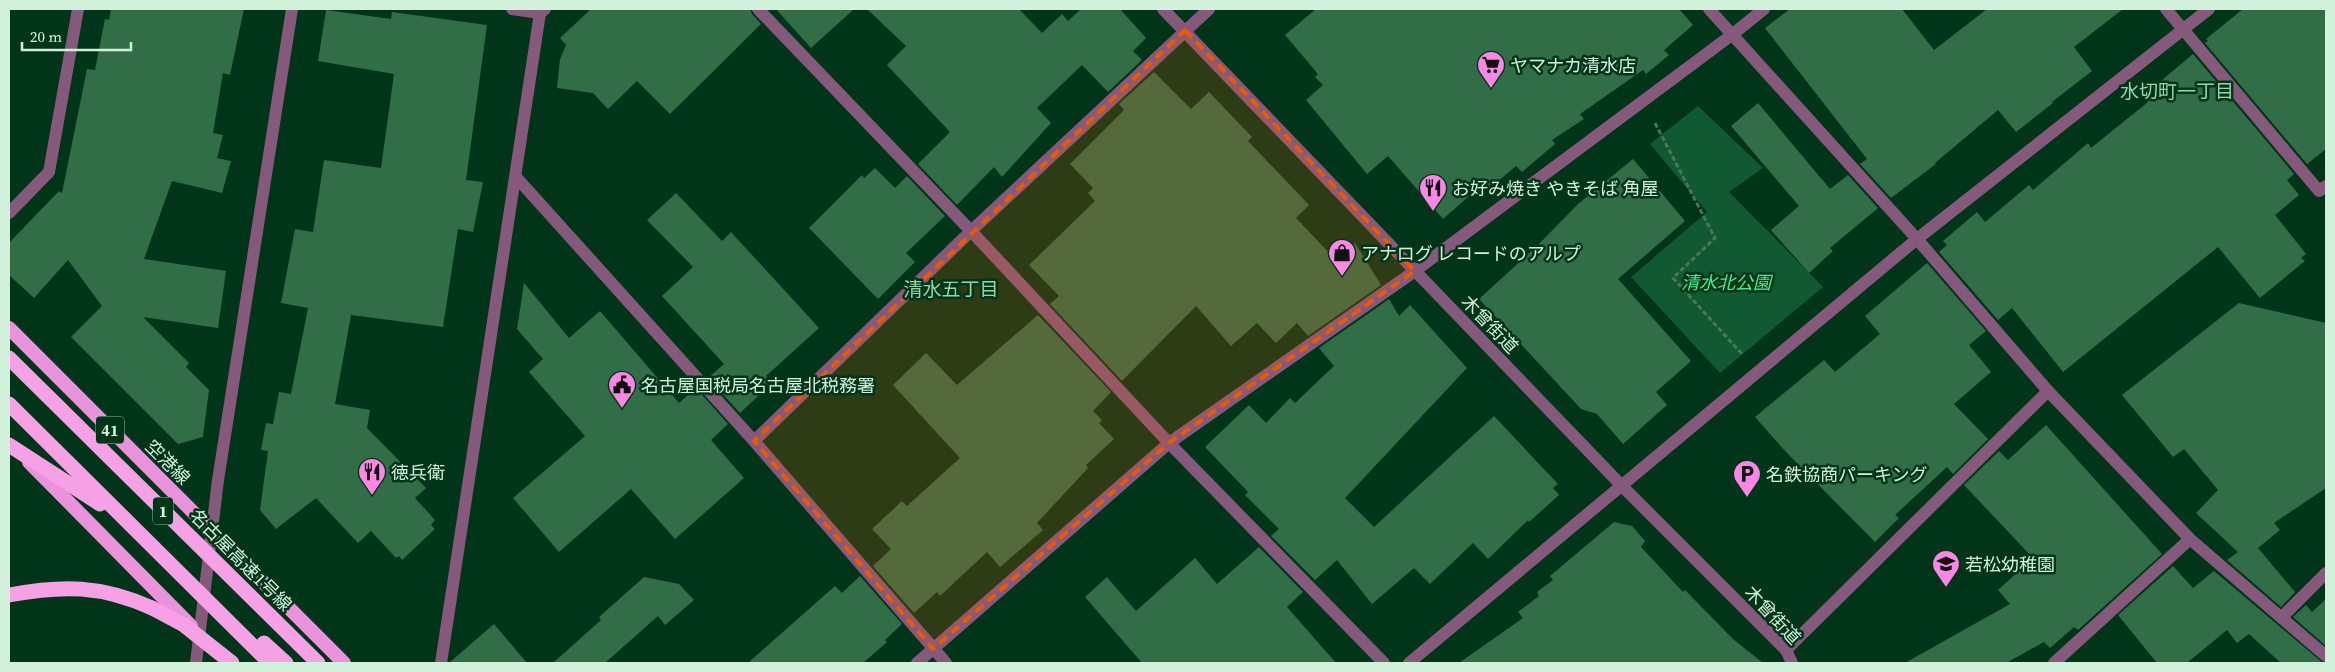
<svg xmlns="http://www.w3.org/2000/svg" width="2335" height="672" viewBox="0 0 2335 672" font-family="'Source Serif 4','Noto Sans JP',serif">
<rect width="100%" height="100%" fill="#013519"/>
<path fill="#115932" d="M1698,106L1763,168L1729,192L1823,287L1720,373L1631,277L1707,212L1650,144Z"/>
<g fill="#316e48">
<path d="M111,9H244L230,75L223,73L213,133L223,135L217,158L231,161L222,193L172,181L144,259L226,271L218,328L143,317L189,363L186,367L209,390L203,437L178,444L71,337L102,306L68,260L34,298L9,275V243L59,191L62,193L87,69L95,70L105,19L109,20Z"/>
<path d="M591,9H750L752,14L761,24L670,114L637,81L608,109L593,93L557,88L560,59L566,45L560,38Z"/>
<path d="M776,9H854L811,48Z"/>
<path d="M867,9H1019L1042,33L1062,14L1068,21L1081,9H1120L1146,38L1133,51L1142,60L1108,92L1082,65L1037,108L1051,123L1002,177L994,167L957,205L918,164L950,132L887,65L906,46Z"/>
<path d="M1316,9H1679L1693,25L1664,50L1669,55L1646,74L1643,70L1580,114L1584,119L1552,140L1555,144L1522,172L1516,166L1490,188L1485,182L1443,219L1388,156L1367,174L1306,100L1323,85L1315,77L1318,74L1285,35Z"/>
<path d="M1790,9H1902L1934,50L1987,9H2123L2074,47L2092,71L2052,102L2053,103L2016,132L1998,110L1935,163L1936,164L1891,198L1860,164L1867,159L1765,28Z"/>
<path d="M2243,9H2326V149L2307,164L2205,43L2208,41L2206,39Z"/>
<path d="M326,10L391,19L392,12L487,25L466,180L483,182L473,232L458,229L443,327L351,315L335,404L370,410L367,428L426,488L415,498L435,520L431,525L435,529L402,560L399,556L396,558L371,531L358,543L316,498L276,529L260,510L268,451L261,450L266,423L273,424L279,392L291,394L308,308L281,303L295,229L313,232L324,160L381,168L394,74L318,61Z"/>
<path d="M2193,54L2294,174L2287,180L2299,195L2275,215L2306,254L2301,258L2305,261L2260,298L2218,247L2063,372L2012,308L1998,320L1939,252L1947,245L1943,241L1977,212L1985,222L2029,185L2033,190L2088,143L2091,148L2148,102L2143,96Z"/>
<path d="M1154,72L1191,109L1209,92L1252,137L1248,141L1309,205L1296,218L1333,257L1355,243L1381,285L1308,336L1297,323L1276,343L1257,323L1231,346L1196,306L1122,381L1050,304L1059,296L1029,265L1095,201L1088,193L1093,188L1070,164L1124,110L1119,104Z"/>
<path d="M1758,103L1830,189L1848,175L1878,208L1830,248L1833,251L1809,273L1771,230L1799,206L1731,126Z"/>
<path d="M1633,159L1685,221L1618,279L1691,361L1656,392L1667,405L1623,444L1597,414L1581,409L1479,299L1538,245L1578,204Z"/>
<path d="M875,168L895,188L907,176L945,216L906,253L915,262L878,299L809,228L862,175L864,178Z"/>
<path d="M676,193L722,241L731,232L819,328L766,376L773,382L740,413L708,378L724,364L662,296L693,267L647,220Z"/>
<path d="M1927,263L1986,331L1969,345L1991,372L1954,404L1988,439L1953,474L1947,467L1895,515L1899,518L1875,542L1787,453L1755,417L1824,360L1835,372L1880,334L1865,316Z"/>
<path d="M524,283L569,338L600,311L679,403L696,388L728,424L711,440L744,478L675,539L631,489L559,552L513,498L585,436L529,372L543,359L517,329Z"/>
<path d="M1389,299L1399,316L1410,305L1467,368L1345,498L1374,527L1494,416L1558,484L1553,488L1559,495L1529,522L1528,520L1488,559L1473,543L1430,584L1414,568L1372,604L1337,560L1315,580L1271,536L1279,529L1245,495L1248,492L1205,447L1249,405L1266,423L1290,398L1295,403L1334,366L1319,348Z"/>
<path d="M2239,303L2326,323V488L2274,523L2280,530L2258,548L2295,592L2281,607L2227,560L2238,552L2196,513L2218,490L2184,449L2173,457L2122,395Z"/>
<path d="M1038,315L1111,392L1093,411L1102,420L1099,423L1114,439L1086,465L1088,468L1037,523L1043,530L1000,567L987,552L940,596L937,592L914,613L873,566L891,549L872,529L902,501L907,506L960,458L893,385L926,353L957,385Z"/>
<path d="M2046,425L2162,554L2078,630L2074,627L2050,648L2044,642L2006,663H1905L2010,604L1998,590L2033,558L1964,485L1999,451L2008,460Z"/>
<path d="M1614,522L1632,526L1645,541L1641,547L1683,592L1685,590L1733,639L1763,663H1459L1523,618L1518,612L1539,596L1537,592L1553,580L1550,576Z"/>
<path d="M1259,547L1303,592L1287,607L1336,663H1142L1085,597L1107,577L1136,611L1195,558L1217,584Z"/>
<path d="M2173,566L2193,588L2214,571L2323,663H2281L2249,634L2237,643L2227,630L2187,663H2157L2118,615Z"/>
<path d="M860,576L902,624L885,640L887,642L863,663H748L835,586L842,593Z"/>
<path d="M644,577L679,584L694,600L665,625L658,616L605,663H553L601,620L599,617Z"/>
<path d="M2326,599V646L2293,617L2306,605L2312,612Z"/>
<path d="M494,624L527,663H449Z"/>
</g>
<g fill="none" stroke-linecap="round" stroke-linejoin="round">
<path stroke="#48755b" stroke-width="3" stroke-dasharray="5 2.5" stroke-linecap="butt" d="M1655,123L1715,238L1673,278L1742,354"/>
<g stroke="#85597c" stroke-width="12">
<path d="M2166,9L2319,191L2326,186"/>
<path d="M2282,617L2326,573"/>
</g>
<g stroke="#85597c" stroke-width="12">
<path d="M512,9L540,13"/>
<path d="M758,9L971,231L1169,443L1384,663"/>
<path d="M1163,9L1623,487L1786,650L1792,663"/>
<path d="M1709,9L1917,239L2048,391L2190,539L2326,656"/>
<path d="M516,177L754,441L946,663"/>
<path d="M9,213L49,172L78,9"/>
<path d="M754,441L971,231L1209,9"/>
<path d="M1786,650L2048,391"/>
<path d="M441,663L540,13L545,9"/>
<path d="M917,663L1169,443L1415,271L1733,34L1764,9"/>
<path d="M1409,663L1917,239L2209,9"/>
<path d="M2054,663L2190,539"/>
</g>
<path stroke="#85597c" stroke-width="12" d="M196,663L218,480L292,9"/>
<g stroke="#ea92da" stroke-width="14">
<path d="M9,328L344,663"/>
<path d="M29,462L191,626"/>
</g>
<path stroke="#f6a0e5" stroke-width="15" d="M9,595C63,585 101,585 152,608"/>
<g stroke="#f6a0e5" stroke-width="15">
<path d="M9,358L318,663"/>
<path d="M9,404L270,663"/>
<path d="M9,445L100,504"/>
<path d="M152,608L184,625L232,663"/>
<path d="M264,643L286,663"/>
</g>
</g>
<path fill="#e8590c" fill-opacity="0.2" stroke="#e8590c" stroke-width="4" stroke-dasharray="10 6" stroke-linejoin="round" d="M1185,30L1415,271L1169,443L933,649L754,441Z"/>
<defs>
<symbol id="supermarket-pin" viewBox="-11 -11 22 30"><path d="M0 17L-7.5 6A9.5 9.5 0 1 1 7.5 6Z" fill="#fa87e6" stroke="#013519"/><path d="M-6-5.5h2.5l.6 2H6L4.5 2H-2.5L-4.4-4H-6ZM-1.5 3.2a1.3 1.3 0 1 0 .1 0ZM3 3.2a1.3 1.3 0 1 0 .1 0Z" fill="#111"/></symbol>
<symbol id="restaurant-pin" viewBox="-11 -11 22 30"><path d="M0 17L-7.5 6A9.5 9.5 0 1 1 7.5 6Z" fill="#fa87e6" stroke="#013519"/><path d="M-5-6h1v4h1v-4h1v4h1v-4h1v5L-1.5 .5V6h-2V.5L-5-1ZM5-6V6H3V1.5H1.5Q1.5-4 5-6Z" fill="#111"/></symbol>
<symbol id="shop-pin" viewBox="-11 -11 22 30"><path d="M0 17L-7.5 6A9.5 9.5 0 1 1 7.5 6Z" fill="#fa87e6" stroke="#013519"/><path d="M-5-2.5h2.3a2.7 3.5 0 0 1 5.4 0H5L5.5 6h-11ZM-1.5-2.5h3a1.5 2.3 0 0 0-3 0Z" fill="#111"/></symbol>
<symbol id="civic-pin" viewBox="-11 -11 22 30"><path d="M0 17L-7.5 6A9.5 9.5 0 1 1 7.5 6Z" fill="#fa87e6" stroke="#013519"/><path d="M-.6-6.5H3V-4.5H.6V-3L4-1V1h2V6H-6V1h2V-1L-.6-3ZM-1.2 2.5V6h2.4V2.5Z" fill="#111"/></symbol>
<symbol id="parking-pin" viewBox="-11 -11 22 30"><path d="M0 17L-7.5 6A9.5 9.5 0 1 1 7.5 6Z" fill="#fa87e6" stroke="#013519"/><path d="M-3.5-5.5H1a3.5 3.5 0 0 1 0 7H-1V5.5H-3.5ZM-1-3.4V-.6H.8a1.4 1.4 0 0 0 0-2.8Z" fill="#111"/></symbol>
<symbol id="school-pin" viewBox="-11 -11 22 30"><path d="M0 17L-7.5 6A9.5 9.5 0 1 1 7.5 6Z" fill="#fa87e6" stroke="#013519"/><path d="M0-5L7-2L0 1L-7-2ZM-4 1L0 2.5L4 1V4Q0 6-4 4Z" fill="#111"/></symbol>
</defs>
<g fill-rule="evenodd">
<use href="#supermarket-pin" x="1475" y="49" width="32" height="43"/>
<use href="#restaurant-pin" x="1417" y="172" width="32" height="43"/>
<use href="#shop-pin" x="1326" y="237" width="32" height="43"/>
<use href="#civic-pin" x="606" y="369" width="32" height="43"/>
<use href="#restaurant-pin" x="356" y="456" width="32" height="43"/>
<use href="#parking-pin" x="1731" y="458" width="32" height="43"/>
<use href="#school-pin" x="1930" y="548" width="32" height="43"/>
</g>
<g text-anchor="middle" dominant-baseline="central" stroke-width="5" stroke-linejoin="round" paint-order="stroke">
<g fill="#013519" stroke="#93b9a0" stroke-width="1">
<rect x="96" y="416.5" width="28" height="27" rx="4"/>
<rect x="153" y="497.5" width="20" height="27" rx="4"/>
</g>
<g font-size="16" font-weight="bold" fill="#d2f1da">
<text x="110" y="430">41</text>
<text x="163" y="511">1</text>
</g>
<g font-size="18" fill="#d2f1da" stroke="#013519" text-anchor="start">
<text x="1510" y="65">ヤマナカ清水店</text>
<text x="1452" y="188">お好み焼き やきそば 角屋</text>
<text x="1361" y="253">アナログ レコードのアルプ</text>
<text x="641" y="385">名古屋国税局名古屋北税務署</text>
<text x="391" y="472">徳兵衛</text>
<text x="1766" y="474">名鉄協商パーキング</text>
<text x="1965" y="564">若松幼稚園</text>
</g>
<g font-size="18" font-style="italic" fill="#41f491" stroke="#013519">
<text x="1726" y="282">清水北公園</text>
</g>
<g font-size="18" fill="#d2f1da" stroke="#013519">
<text transform="translate(1490 324) rotate(46)">木曾街道</text>
<text transform="translate(168 462) rotate(45)">空港線</text>
<text transform="translate(241 560) rotate(45)">名古屋高速1号線</text>
<text transform="translate(1773 615) rotate(47)">木曾街道</text>
</g>
<g font-size="19" fill="#95d5a9" stroke="#013519">
<text x="2177" y="91">水切町一丁目</text>
<text x="951" y="289">清水五丁目</text>
</g>
</g>
<rect width="2335" height="672" fill="none" stroke="#d2f1da" stroke-width="20"/>
<path d="M22 42v8h109v-8" fill="none" stroke="#d2f1da" stroke-width="2.5"/>
<text x="30" y="42" font-size="15" fill="#d2f1da" stroke="#013519" stroke-width="4" paint-order="stroke">20 m</text>
</svg>
